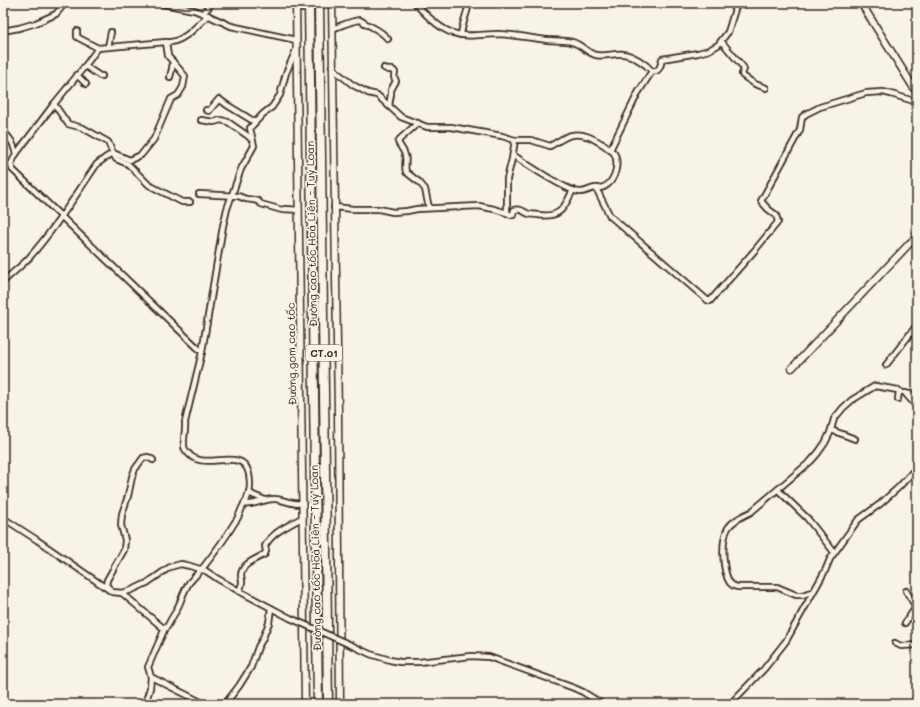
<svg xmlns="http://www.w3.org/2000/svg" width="920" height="707" viewBox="0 0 920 707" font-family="Mali,sans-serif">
<rect width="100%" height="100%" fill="#f7f3e8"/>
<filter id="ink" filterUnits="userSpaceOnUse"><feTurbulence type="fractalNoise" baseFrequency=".025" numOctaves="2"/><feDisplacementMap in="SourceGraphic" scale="8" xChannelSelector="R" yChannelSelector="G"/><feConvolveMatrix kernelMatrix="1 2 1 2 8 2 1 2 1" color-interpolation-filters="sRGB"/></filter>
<g filter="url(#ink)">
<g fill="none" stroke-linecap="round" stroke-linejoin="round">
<defs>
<g id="street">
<path d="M158,3L194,10L207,15L231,26L296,40"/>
<path d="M415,3C424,13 439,29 453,33C467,38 483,34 498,34C515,35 531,38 547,40C555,41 564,40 572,42C581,44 587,53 596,55C605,57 614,53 623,54C633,55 646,64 652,71"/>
<path d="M296,8L304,9"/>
<path d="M203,13L209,7L205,3"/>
<path d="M3,28L8,30L19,28L36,23L56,14L65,3"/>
<path d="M332,29C341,26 350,21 360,20C371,28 379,28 388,39"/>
<path d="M77,31V37L98,48"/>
<path d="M461,35C462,24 467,14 469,3"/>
<path d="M721,41L743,67L744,69L742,74L743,76L755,84L766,88"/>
<path d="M108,47L111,32"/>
<path d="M85,66L100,76H102"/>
<path d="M332,66L338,73L353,85L368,93L377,95L401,117L427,127H451L502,136L515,140H531L550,146C557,143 564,136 572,135C585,133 594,139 604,145C607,148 611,150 614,153C621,165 613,190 596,188"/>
<path d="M384,68L388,70H393L395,72L394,77L396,81L391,90V94L389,106"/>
<path d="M652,71C659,73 661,65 662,59L698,53L709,50L718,45L728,32L736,6L749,3"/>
<path d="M77,75L86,84"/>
<path d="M170,77L172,69L173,62"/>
<path d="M54,104L85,66L98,48L166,42C182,44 198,25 208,15"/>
<path d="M206,110L209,111L219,99L227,105L255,122"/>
<path d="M201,120L214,122L221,120L228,122L248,136L252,140"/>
<path d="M418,123L400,139L398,142C400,147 404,150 405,155C407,160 404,166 406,172L419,182L425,189L429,208"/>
<path d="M3,132C12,139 13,144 16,154L11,164L12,169L202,352"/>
<path d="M610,150L638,93L652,71"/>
<path d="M16,154L54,104L68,124L83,128L108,142L113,153L130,160L141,155L154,139L171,99L178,95L183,87L185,76L168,56L166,42"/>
<path d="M513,155C525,163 569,193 581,192C586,192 591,188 596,188L610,216L707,300L710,301L755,250L778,222L776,215L768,209L761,201L800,130L802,117L806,114L820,107L866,93L883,92L891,94L917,102"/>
<path d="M199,194L238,196L246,199L254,200L258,201L261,204L282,210L285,209L299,210"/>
<path d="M334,207L353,209H379L393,212L407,211L417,209L479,206L494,209L507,213L511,215H513L514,210C522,208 523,212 529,214C532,215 535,214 538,215C561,218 564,208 573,190"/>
<path d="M507,213V179L512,159L515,140"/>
<path d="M3,282C11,274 20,267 28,259C54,230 75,196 97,164L105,158L113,153L116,159L128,164L149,185L182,202H190"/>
<path d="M886,365L917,325"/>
<path d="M917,396L905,393L917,407"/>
<path d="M898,399L899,391L901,392"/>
<path d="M831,430L842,434L855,439"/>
<path d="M778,490L807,518L834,552"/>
<path d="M249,492L253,495L265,500"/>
<path d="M244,504C255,506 264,498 275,499C283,499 296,507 303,502"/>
<path d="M3,518L37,540L112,592L122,593L132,590L147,583L170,567L181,564L190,566L206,571L218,579L239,591L290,618"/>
<path d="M110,589L106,585L107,580L124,550L125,540L121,525L122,514L128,496L132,477L135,469L143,458L148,457L153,460"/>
<path d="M239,591C240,589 242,584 242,582C242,579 241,577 241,575C242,563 257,559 265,554L266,551L265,546C273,531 289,526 303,517"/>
<path d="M813,592L808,593L803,595H796L777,587H738C735,587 732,585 730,583C722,571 721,540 728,528C733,520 743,516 751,512L811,461L818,453L825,443L830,433L834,419L843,408L852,400L875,386L898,390L899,391"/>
<path d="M122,593L162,627L165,628"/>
<path d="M905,623L916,607L906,591"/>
<path d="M895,643L901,646L917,645"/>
<path d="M353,646L370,654L390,660L400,662H419L471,656L489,657L574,688L583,692L602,704"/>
<path d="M145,704L150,688L151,677"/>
<path d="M205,704L151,677L148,667L165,628L167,627C170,621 173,616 176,611C181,602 183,592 189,583C194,577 200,571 205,565C216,551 226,537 235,522C239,518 240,511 243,506C246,502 248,497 249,492C251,486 250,480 249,474C243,446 208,470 191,456C188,453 184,450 184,446C183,440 186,429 185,422L202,352L223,226L227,209L241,169L254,146L250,128L263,114L272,107L280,95L286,73L296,50"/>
<path d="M225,704L239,686L251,667L258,647L262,640L269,623L271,608"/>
<path d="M730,704L764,669L786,641L825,571L830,559L858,520L880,504L899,487L917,467"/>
</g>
<g id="secondary">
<path d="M296,3L305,704"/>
<path d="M332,3L338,413L340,704"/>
<path d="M861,3L917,93"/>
<path d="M792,368L909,244L917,237"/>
</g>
<g id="highway">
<path d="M309,3L318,704"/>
<path d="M319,3L328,704"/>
</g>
</defs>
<use href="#street" stroke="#3b2a1e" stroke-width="8"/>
<use href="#secondary" stroke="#3b2a1e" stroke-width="9"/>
<use href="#highway" stroke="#3b2a1e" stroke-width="11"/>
<use href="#street" stroke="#f7f3e8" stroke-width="4.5"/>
<use href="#secondary" stroke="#f7f3e8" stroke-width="6"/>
<use href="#highway" stroke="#f7f3e8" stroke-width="8"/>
<defs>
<path id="street-bridge" d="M290,618L353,646"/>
</defs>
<use href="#street-bridge" stroke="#3b2a1e" stroke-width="8" stroke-linecap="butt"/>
<use href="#street-bridge" stroke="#f7f3e8" stroke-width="4.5"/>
</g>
</g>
<g text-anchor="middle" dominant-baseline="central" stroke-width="3.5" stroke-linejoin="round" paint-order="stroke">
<rect fill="#f7f3e8" stroke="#73665b" stroke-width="1" x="306" y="345" width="36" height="16" rx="3"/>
<g font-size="10" font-weight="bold" fill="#3b2a1e">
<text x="324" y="353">CT.01</text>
</g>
<g font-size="11" fill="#3b2a1e" stroke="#f7f3e8">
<text transform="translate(311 234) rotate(-91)">Đường cao tốc Hoà Liên - Tuý Loan</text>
<text transform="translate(291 354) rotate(-91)">Đường gom cao tốc</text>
<text transform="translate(315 558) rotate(-91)">Đường cao tốc Hoà Liên - Tuý Loan</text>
</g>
</g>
<rect width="920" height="707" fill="none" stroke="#f7f3e8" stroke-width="16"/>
<rect x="8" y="8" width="904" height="691" fill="none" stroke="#3b2a1e" stroke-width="1.5" filter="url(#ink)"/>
</svg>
